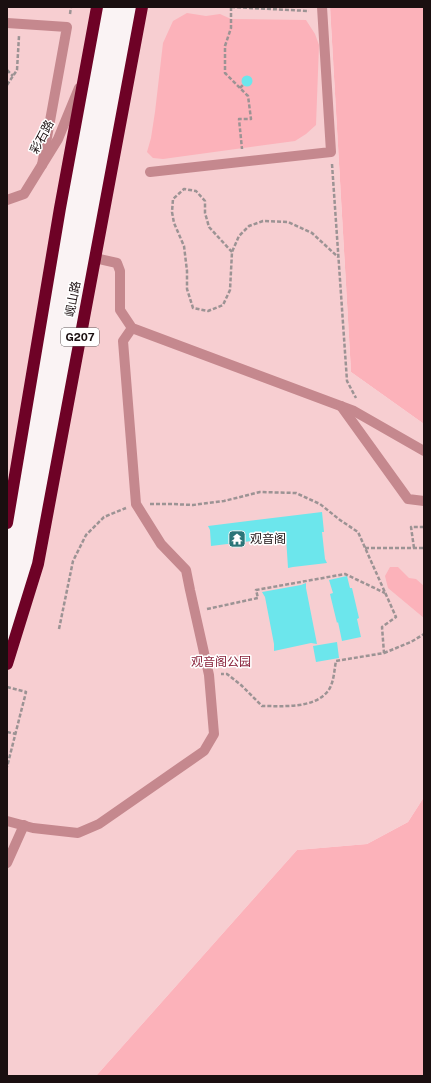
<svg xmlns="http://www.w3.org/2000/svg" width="431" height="1083" viewBox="0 0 431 1083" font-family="'Public Sans','Noto Sans SC',sans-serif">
<rect width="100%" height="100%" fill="#faf3f4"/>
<g fill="#f7ced1">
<path d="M7,7H97L7,523Z"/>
<path d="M142,7H330L351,372L424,424V797L408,822L367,844L297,850L96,1076H7V664L38,564Z"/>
</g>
<g fill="#fcb2ba">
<path d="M330,7H424V424L351,372Z"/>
<path d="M187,13L206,16L220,14L231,19L306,20L315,34L319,45L316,125L306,134L295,141L163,159L153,158L147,152L151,138L155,112L163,43L173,21Z"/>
<path d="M390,567H398L409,578L416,579L424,586V618L388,588L385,576Z"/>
<path d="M424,797V1076H96L297,850L367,844L408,822Z"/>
</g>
<g fill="#6ce6ec">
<circle cx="247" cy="81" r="5.5"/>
<path d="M322,512L324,532H322L325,559L327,563L293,567L288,568L286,537L211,546L210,530L208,526Z"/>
<path d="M347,576L350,588H352L359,618L357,619L361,637L342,641L338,622L337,623L330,594L333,593L329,580Z"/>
<path d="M306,583V588L317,644L311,643L274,651V644L265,597L262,592L301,585Z"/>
<path d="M337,642L339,658L316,662L313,646Z"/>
</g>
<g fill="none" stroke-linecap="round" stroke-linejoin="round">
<g stroke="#9c9394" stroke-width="2.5" stroke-dasharray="4 2" stroke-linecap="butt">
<path d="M231,7V28L225,46V73L248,96L251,119H239L242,149"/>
<path d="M231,7L309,11"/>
<path d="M70,14L71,7"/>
<path d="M7,70L13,76"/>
<path d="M7,85L17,70L19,36"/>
<path d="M240,88L243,85"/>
<path d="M332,164L347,381L356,398"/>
<path d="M232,252L209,227L205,213V201L196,191L184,189L173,199L172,212L174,223L184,246L187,271V289L193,308L208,311L223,305L230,290L232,252L239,236L249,226L263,221L288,222L312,233L338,257"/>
<path d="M150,504H172L193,505L224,501L260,492L296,493L320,504L340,520L358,532L396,617L382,627L384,653L336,661C334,671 334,683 328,691C314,709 282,706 262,706L241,685L227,674H221"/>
<path d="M365,548H424"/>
<path d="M414,548L411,527H424"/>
<path d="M207,609L258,598L256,590L345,574L385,593"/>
<path d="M59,629L73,561L86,535L104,517L126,508"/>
<path d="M384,653L411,642L424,634"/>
<path d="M7,687L26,692L7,767"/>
<path d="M7,732L16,734"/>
</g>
<g stroke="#c5888e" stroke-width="10">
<path d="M7,23L67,27L42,165"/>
<path d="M150,172L331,152L322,7"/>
<path d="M7,200L24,194L58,139L79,88"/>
<path d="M95,258L117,263L120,271V310L132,328L354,411L424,451"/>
<path d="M341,406L408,499L424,501"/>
<path d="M7,821L33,828L78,833L99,824L204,751L214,734L209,675L190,590L186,570L161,544L136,504L123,341L132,328"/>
<path d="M7,863L24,825"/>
</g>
<g stroke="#6e0226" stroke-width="12">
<path d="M7,523L60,208L97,7"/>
<path d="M7,664L38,564L142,7"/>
</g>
</g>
<defs>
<symbol id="temple-square" viewBox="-11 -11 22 22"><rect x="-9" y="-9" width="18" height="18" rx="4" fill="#2b7578" stroke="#fff"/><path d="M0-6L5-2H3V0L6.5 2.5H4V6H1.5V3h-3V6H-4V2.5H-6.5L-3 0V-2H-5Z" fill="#fff"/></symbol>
</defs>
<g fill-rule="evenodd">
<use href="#temple-square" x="227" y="529" width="20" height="20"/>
</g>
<g text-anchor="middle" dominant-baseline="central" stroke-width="3" stroke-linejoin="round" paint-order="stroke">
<rect fill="#fff" stroke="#5f5758" stroke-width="1" x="61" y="328" width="38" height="18" rx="3"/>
<g font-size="11" font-weight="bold" fill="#1a0f10">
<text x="80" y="337">G207</text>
</g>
<g font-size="12" fill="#1a0f10" stroke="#fff">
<text transform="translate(42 137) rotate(-62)">彩石路</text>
<text transform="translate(73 299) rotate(-79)">岘山路</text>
</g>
<g font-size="12" fill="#1a0f10" stroke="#fff" text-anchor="start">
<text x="250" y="539">观音阁</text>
</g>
<g font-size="12" fill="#871f38" stroke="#fff">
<text x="221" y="662">观音阁公园</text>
</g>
</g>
<rect width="431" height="1083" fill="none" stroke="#1a0f10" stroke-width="16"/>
</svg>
